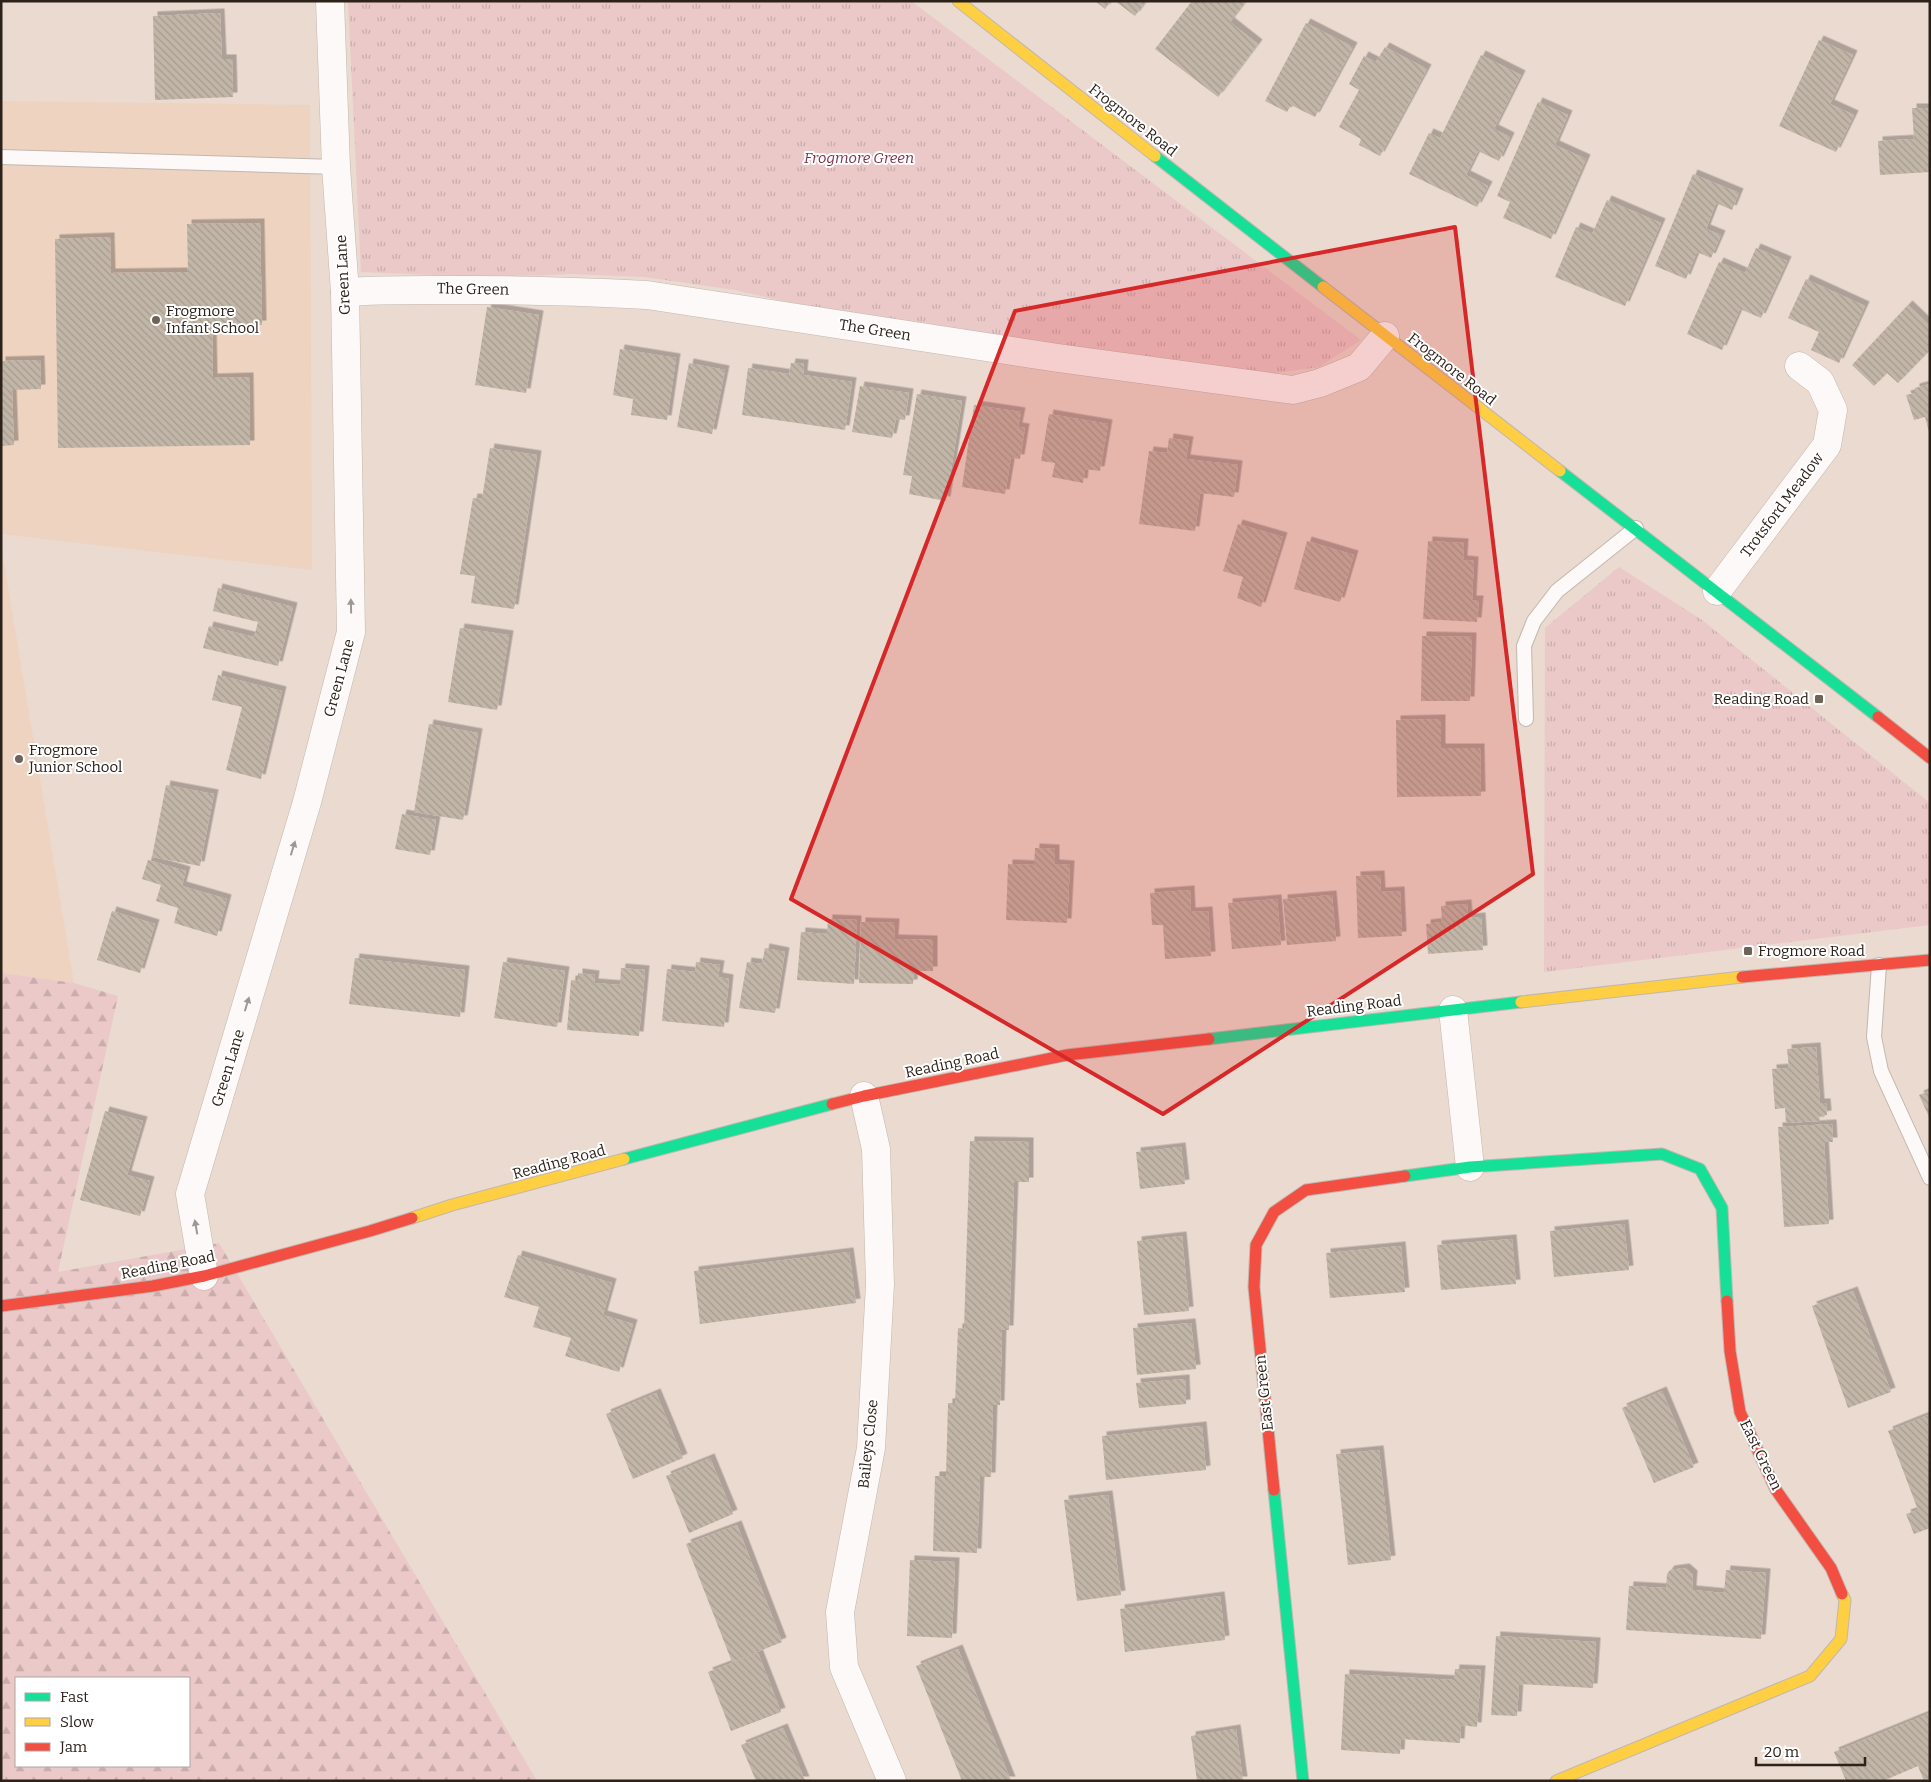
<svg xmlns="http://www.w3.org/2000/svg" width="1931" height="1782" viewBox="0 0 1931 1782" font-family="Bitter,serif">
<defs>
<pattern id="grass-tufts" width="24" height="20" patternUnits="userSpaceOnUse" patternTransform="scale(1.25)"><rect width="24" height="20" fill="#eac9c8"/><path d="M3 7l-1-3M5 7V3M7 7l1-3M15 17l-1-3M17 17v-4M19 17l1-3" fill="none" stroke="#c9acab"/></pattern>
<pattern id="forest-firs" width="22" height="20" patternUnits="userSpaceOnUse" patternTransform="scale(1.25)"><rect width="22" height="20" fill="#eac9c8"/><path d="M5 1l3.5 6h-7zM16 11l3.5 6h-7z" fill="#c9acab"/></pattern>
<pattern id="building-back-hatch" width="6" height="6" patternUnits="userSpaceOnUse" patternTransform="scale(1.25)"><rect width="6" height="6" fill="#c1b6a7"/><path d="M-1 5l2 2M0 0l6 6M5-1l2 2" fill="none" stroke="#a69c8f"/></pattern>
<filter id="shadow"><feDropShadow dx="4.5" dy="-4.5" stdDeviation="0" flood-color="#0004"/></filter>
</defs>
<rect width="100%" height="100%" fill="#eadacf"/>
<g fill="#edd3c0">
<path d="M1,101L310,105L312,570L1,534Z"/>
<path d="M1,545L74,983L1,973Z"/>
</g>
<g fill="url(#grass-tufts)">
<path d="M348,1H911L1361,340L1319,367L1246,377L1093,353L1037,340L968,334L816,309L735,290L644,277L571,274L485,277L361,272Z"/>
<path d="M1619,567L1702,620L1930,803V925L1544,972L1545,628Z"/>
</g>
<path fill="url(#forest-firs)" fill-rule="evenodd" d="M1,973L74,983L118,996L58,1272L219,1243L537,1781H1ZM16,1678H189V1766H16Z"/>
<g fill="url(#building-back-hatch)" filter="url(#shadow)">
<path d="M1095,1H1111L1105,9Z"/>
<path d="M1115,1H1146L1135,16Z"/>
<path d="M1192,1H1246L1230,22L1258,44L1218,97L1155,49Z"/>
<path d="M220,13L222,59H232L233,97L155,100L153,16Z"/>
<path d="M1306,23L1353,47L1315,117L1291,105L1287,112L1265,101Z"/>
<path d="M1819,40L1853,55L1830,104L1854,115L1836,152L1779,126Z"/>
<path d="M1385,47L1427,69L1380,156L1359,145L1361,139L1339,127L1359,90L1349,84L1364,56L1376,62Z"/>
<path d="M1481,55L1521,75L1494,129L1510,137L1499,161L1478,151L1466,175L1488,186L1477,207L1409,174L1429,133L1440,138Z"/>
<path d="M1538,102L1568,115L1555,145L1586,159L1551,239L1503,218L1510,202L1497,196Z"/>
<path d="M1912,108H1930V172L1880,175L1878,141L1914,139Z"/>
<path d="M1693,174L1739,193L1732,210L1716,203L1706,229L1721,235L1711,258L1697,252L1686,279L1655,266Z"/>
<path d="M1607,200L1661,223L1625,306L1555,277L1576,227L1592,234Z"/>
<path d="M260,223L262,325L212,326L213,378L249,377L250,445L58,448L55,239L110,237L111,273L188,272L187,224Z"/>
<path d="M1756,248L1787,261L1761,318L1740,309L1722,350L1687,334L1719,262L1745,273Z"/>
<path d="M1806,279L1865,306L1839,363L1811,350L1819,332L1788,318Z"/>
<path d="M1908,305L1930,326V350L1898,383L1887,373L1874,386L1852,365Z"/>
<path d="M487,307L539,315L526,393L475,385Z"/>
<path d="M620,349L676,358L667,420L631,415L633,399L613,395Z"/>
<path d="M40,360L41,389L12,390L14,445L1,446V361Z"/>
<path d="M689,363L725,370L712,434L677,427Z"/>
<path d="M791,363L804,364L803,375L852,382L845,430L742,415L748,368L789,374Z"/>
<path d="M1930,384V432H1929L1925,417L1914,420L1906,395L1915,393V388Z"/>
<path d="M860,386L909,393L905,420L896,419L892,438L852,432Z"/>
<path d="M917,394L962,401L946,501L909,494L912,476L903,475Z"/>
<path d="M974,405L1021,412L1018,427L1025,428L1020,459L1011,458L1005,494L962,487Z"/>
<path d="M1049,414L1108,424L1100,471L1085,469L1083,483L1052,477L1055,463L1041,461Z"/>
<path d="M1169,438L1189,441L1186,459L1238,465L1234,497L1200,493L1195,531L1139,524L1149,451L1167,453Z"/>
<path d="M490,448L537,455L514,609L471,603L475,576L460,574L473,498L482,499Z"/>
<path d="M1238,524L1283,537L1261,607L1237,598L1243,577L1223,571Z"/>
<path d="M1307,541L1354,555L1340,602L1294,589Z"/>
<path d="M1428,541L1464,543L1463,560L1474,561L1472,600H1479L1477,622L1423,619Z"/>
<path d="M218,588L293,607L278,666L203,648L209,626L254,637L258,622L213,611Z"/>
<path d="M460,628L509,635L497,710L448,702Z"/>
<path d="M1422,636L1472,637L1470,701H1421Z"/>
<path d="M218,675L282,691L261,779L226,770L242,707L212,700Z"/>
<path d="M1441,719V748H1480L1481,796L1397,797L1396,720Z"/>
<path d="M429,724L478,733L463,820L414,812Z"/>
<path d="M166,785L214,794L200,866L152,857Z"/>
<path d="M402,814L436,820L430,855L395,849Z"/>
<path d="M1035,848L1055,849V864L1070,865L1067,923L1006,920L1008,864L1034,865Z"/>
<path d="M148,860L186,871L182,886L227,899L217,936L174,923L178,908L156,901L161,885L142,879Z"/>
<path d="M1380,875L1381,892L1400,891L1402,936L1358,938L1356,876Z"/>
<path d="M1190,890L1191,912L1208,911L1211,956L1165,959L1163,925H1152L1150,893Z"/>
<path d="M1332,895L1336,941L1287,945L1283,899Z"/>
<path d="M1277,899L1281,945L1232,949L1228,903Z"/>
<path d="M1467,904L1468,918L1481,917L1483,950L1428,954L1426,924L1442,922L1441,906Z"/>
<path d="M112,911L155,924L140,973L97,960Z"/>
<path d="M828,919L857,920L854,984L797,980L801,932L827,934Z"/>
<path d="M861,922L895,923L894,939L933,940V971H914L913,984L859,983Z"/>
<path d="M765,948L785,952L775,1013L739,1008L747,962L762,964Z"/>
<path d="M355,958L465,970L460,1017L349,1004Z"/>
<path d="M503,962L565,971L557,1027L494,1018Z"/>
<path d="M696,962L720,965L718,977L729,979L724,1027L662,1021L667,969L695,972Z"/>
<path d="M621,968L645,970L639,1036L567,1030L571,980L578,981V973L595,975L594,983L620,985Z"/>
<path d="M1816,1047L1820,1103H1826L1827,1115L1819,1116L1820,1121L1786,1123L1785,1108L1775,1109L1772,1069L1789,1068L1787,1049Z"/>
<path d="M1930,1091V1119L1919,1095Z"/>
<path d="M105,1111L143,1121L127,1175L150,1181L140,1216L80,1200Z"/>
<path d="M1832,1124L1833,1142H1824L1829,1224L1784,1227L1778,1127Z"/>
<path d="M970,1141L1029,1142V1182H1014L1009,1330H1002L1000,1405H993L991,1477H980L977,1553L933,1551L935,1476H946L948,1403H955L958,1328L964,1329Z"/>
<path d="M1181,1147L1185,1184L1140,1189L1136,1152Z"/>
<path d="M1624,1224L1629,1270L1554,1277L1550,1231Z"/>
<path d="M1182,1236L1189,1311L1144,1315L1137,1241Z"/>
<path d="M1512,1239L1516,1284L1441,1290L1437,1245Z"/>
<path d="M1401,1246L1405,1292L1330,1298L1326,1253Z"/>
<path d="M849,1252L856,1303L700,1324L694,1271Z"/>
<path d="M518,1255L612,1283L603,1315L633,1324L619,1372L565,1356L571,1338L533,1327L539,1307L504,1297Z"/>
<path d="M1853,1291L1891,1392L1848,1408L1812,1306Z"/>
<path d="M1191,1323L1196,1369L1137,1375L1133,1328Z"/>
<path d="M1185,1379L1186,1404L1139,1408L1136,1383Z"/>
<path d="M1662,1391L1694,1467L1654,1483L1622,1408Z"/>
<path d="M656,1393L683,1458L633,1479L606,1414Z"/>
<path d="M1928,1415L1930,1528L1914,1534L1906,1514L1918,1510L1888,1431Z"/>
<path d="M1202,1426L1206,1470L1106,1480L1102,1436Z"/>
<path d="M1379,1450L1391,1560L1348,1565L1336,1454Z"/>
<path d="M710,1458L733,1514L689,1533L666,1476Z"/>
<path d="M1108,1495L1121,1595L1077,1601L1064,1500Z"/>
<path d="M737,1525L782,1642L732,1662L686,1544Z"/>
<path d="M910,1560L955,1562L952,1638L907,1636Z"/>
<path d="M1685,1568L1693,1575L1692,1590L1724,1593L1726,1570L1766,1573L1761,1639L1626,1630L1629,1586L1666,1588L1667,1574L1670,1570Z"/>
<path d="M1220,1596L1225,1640L1125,1652L1120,1609Z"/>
<path d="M1496,1636L1596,1642L1593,1688L1519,1684L1517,1716L1491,1715Z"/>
<path d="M958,1649L972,1684L1011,1781H962L916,1666Z"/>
<path d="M758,1653L781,1712L731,1731L708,1672Z"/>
<path d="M1455,1669L1481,1670L1477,1727L1461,1725L1460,1743L1401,1739L1400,1754L1341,1750L1345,1674L1454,1680Z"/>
<path d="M1930,1713V1778L1924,1781L1918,1766L1883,1781H1846L1834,1752Z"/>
<path d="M783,1728L805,1781H756L741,1745Z"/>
<path d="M1236,1729L1243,1781H1197L1191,1736Z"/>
</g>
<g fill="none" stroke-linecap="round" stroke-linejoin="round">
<defs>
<g id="lane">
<path d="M1,157L336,167"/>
<path d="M1526,719L1524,646L1534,621L1557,591L1636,528"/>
<path d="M1879,965L1874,1037L1881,1071L1930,1178"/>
</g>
<g id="street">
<path d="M345,292C387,289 428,290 471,290C530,290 588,292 647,295L1058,358L1293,390L1320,383L1359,367L1385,336"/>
<path d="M1717,591L1827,445L1833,410L1820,382L1799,366"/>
<path d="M1453,1010L1470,1167"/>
<path d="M864,1096L876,1149L880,1284L871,1448L840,1612L844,1667L892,1781"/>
<path d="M204,1276L190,1194L307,802L351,632L345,292L336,167L330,1"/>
</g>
<g id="fast">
<path d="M1155,156L1323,287"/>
<path d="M1560,471L1878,717"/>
<path d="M1209,1039L1521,1002"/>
<path d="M624,1159L832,1104"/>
<path d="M1405,1176L1470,1167L1662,1154L1700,1169L1722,1208L1727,1301"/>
<path d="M1274,1490L1303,1781"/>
</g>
<g id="slow">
<path d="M958,1L1155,156"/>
<path d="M1323,287L1560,471"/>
<path d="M1521,1002L1742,977"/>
<path d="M412,1218L452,1205L624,1159"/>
<path d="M1556,1781L1810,1676L1841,1639L1845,1600L1842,1594"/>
</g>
<g id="jam">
<path d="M1878,717L1930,758"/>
<path d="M1742,977L1930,960"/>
<path d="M832,1104L864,1096L1067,1055L1209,1039"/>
<path d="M1727,1301L1730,1351L1740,1412L1776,1490L1831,1568L1842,1594"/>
<path d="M1,1306L153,1286L204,1276L370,1231L412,1218"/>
<path d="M1274,1490L1254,1287L1256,1245L1274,1212L1306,1190L1405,1176"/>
</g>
</defs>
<use href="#lane" stroke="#c2b7ae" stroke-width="16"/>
<use href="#street" stroke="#c2b7ae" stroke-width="29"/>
<use href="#fast" stroke="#c2b7ae" stroke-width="13"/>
<use href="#slow" stroke="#c2b7ae" stroke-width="13"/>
<use href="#jam" stroke="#c2b7ae" stroke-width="13"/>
<use href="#lane" stroke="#fcf9f8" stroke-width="14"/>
<use href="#street" stroke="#fcf9f8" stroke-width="28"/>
<use href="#fast" stroke="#16e098" stroke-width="11"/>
<use href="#slow" stroke="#ffcf43" stroke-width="11"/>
<use href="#jam" stroke="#f24e42" stroke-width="11"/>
</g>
<defs><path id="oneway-solid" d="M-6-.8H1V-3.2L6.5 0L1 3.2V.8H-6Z" transform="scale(1.25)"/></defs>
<g fill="#9e9894">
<use href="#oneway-solid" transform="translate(351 606) rotate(-91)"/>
<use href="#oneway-solid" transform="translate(293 848) rotate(-73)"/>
<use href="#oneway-solid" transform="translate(247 1004) rotate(-73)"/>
<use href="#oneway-solid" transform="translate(196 1227) rotate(-100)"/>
</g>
<path fill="#d62828" fill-opacity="0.2" stroke="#d62828" stroke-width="4" stroke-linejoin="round" d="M1455,227L1533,874L1163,1114L791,899L1015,311Z"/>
<g fill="#6e6259" stroke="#fff" stroke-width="2">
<circle cx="156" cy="320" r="5"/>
<rect x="1814" y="694" width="10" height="10" rx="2.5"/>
<circle cx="19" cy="759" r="5"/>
<rect x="1743" y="946" width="10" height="10" rx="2.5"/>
</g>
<g text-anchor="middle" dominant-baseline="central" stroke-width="4" stroke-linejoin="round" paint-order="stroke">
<g font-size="15" fill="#2c221a" stroke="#fff">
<text transform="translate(1133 120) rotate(38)">Frogmore Road</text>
<text transform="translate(343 275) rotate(-93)">Green Lane</text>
<text transform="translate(473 289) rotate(1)">The Green</text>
<text transform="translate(875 330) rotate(9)">The Green</text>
<text transform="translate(1452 369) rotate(38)">Frogmore Road</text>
<text transform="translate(1782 505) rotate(-53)">Trotsford Meadow</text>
<text transform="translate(339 678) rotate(-75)">Green Lane</text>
<text transform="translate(1354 1006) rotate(-7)">Reading Road</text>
<text transform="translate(952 1063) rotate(-12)">Reading Road</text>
<text transform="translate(228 1068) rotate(-73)">Green Lane</text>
<text transform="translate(559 1162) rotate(-15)">Reading Road</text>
<text transform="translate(168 1265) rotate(-11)">Reading Road</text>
<text transform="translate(1264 1393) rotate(-96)">East Green</text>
<text transform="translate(868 1444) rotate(-84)">Baileys Close</text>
<text transform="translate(1761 1455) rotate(64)">East Green</text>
</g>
<g font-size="15" font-style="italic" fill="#7c3346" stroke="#fff">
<text x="859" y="158">Frogmore Green</text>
</g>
<g font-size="15" fill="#2c221a" stroke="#fff" text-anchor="start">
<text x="166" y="311">Frogmore<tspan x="166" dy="17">Infant School</tspan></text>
<text x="1809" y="699" text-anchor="end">Reading Road</text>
<text x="29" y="750">Frogmore<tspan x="29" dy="17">Junior School</tspan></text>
<text x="1758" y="951">Frogmore Road</text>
</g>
</g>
<rect width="1931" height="1782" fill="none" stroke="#2c221a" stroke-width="5"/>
<rect x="15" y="1677" width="175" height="90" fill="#ffffff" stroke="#aba7a3"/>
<rect x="25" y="1693" width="25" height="8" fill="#16e098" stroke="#aba7a3"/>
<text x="60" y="1702" font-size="15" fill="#2c221a">Fast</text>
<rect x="25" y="1718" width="25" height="8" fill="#ffcf43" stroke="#aba7a3"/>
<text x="60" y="1727" font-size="15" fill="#2c221a">Slow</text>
<rect x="25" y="1743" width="25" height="8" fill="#f24e42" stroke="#aba7a3"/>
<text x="60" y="1752" font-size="15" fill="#2c221a">Jam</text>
<path d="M1756 1757v8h109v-8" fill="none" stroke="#2c221a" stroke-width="2.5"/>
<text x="1764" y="1757" font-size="15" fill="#2c221a" stroke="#ffffff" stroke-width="4" paint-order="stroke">20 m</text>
</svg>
